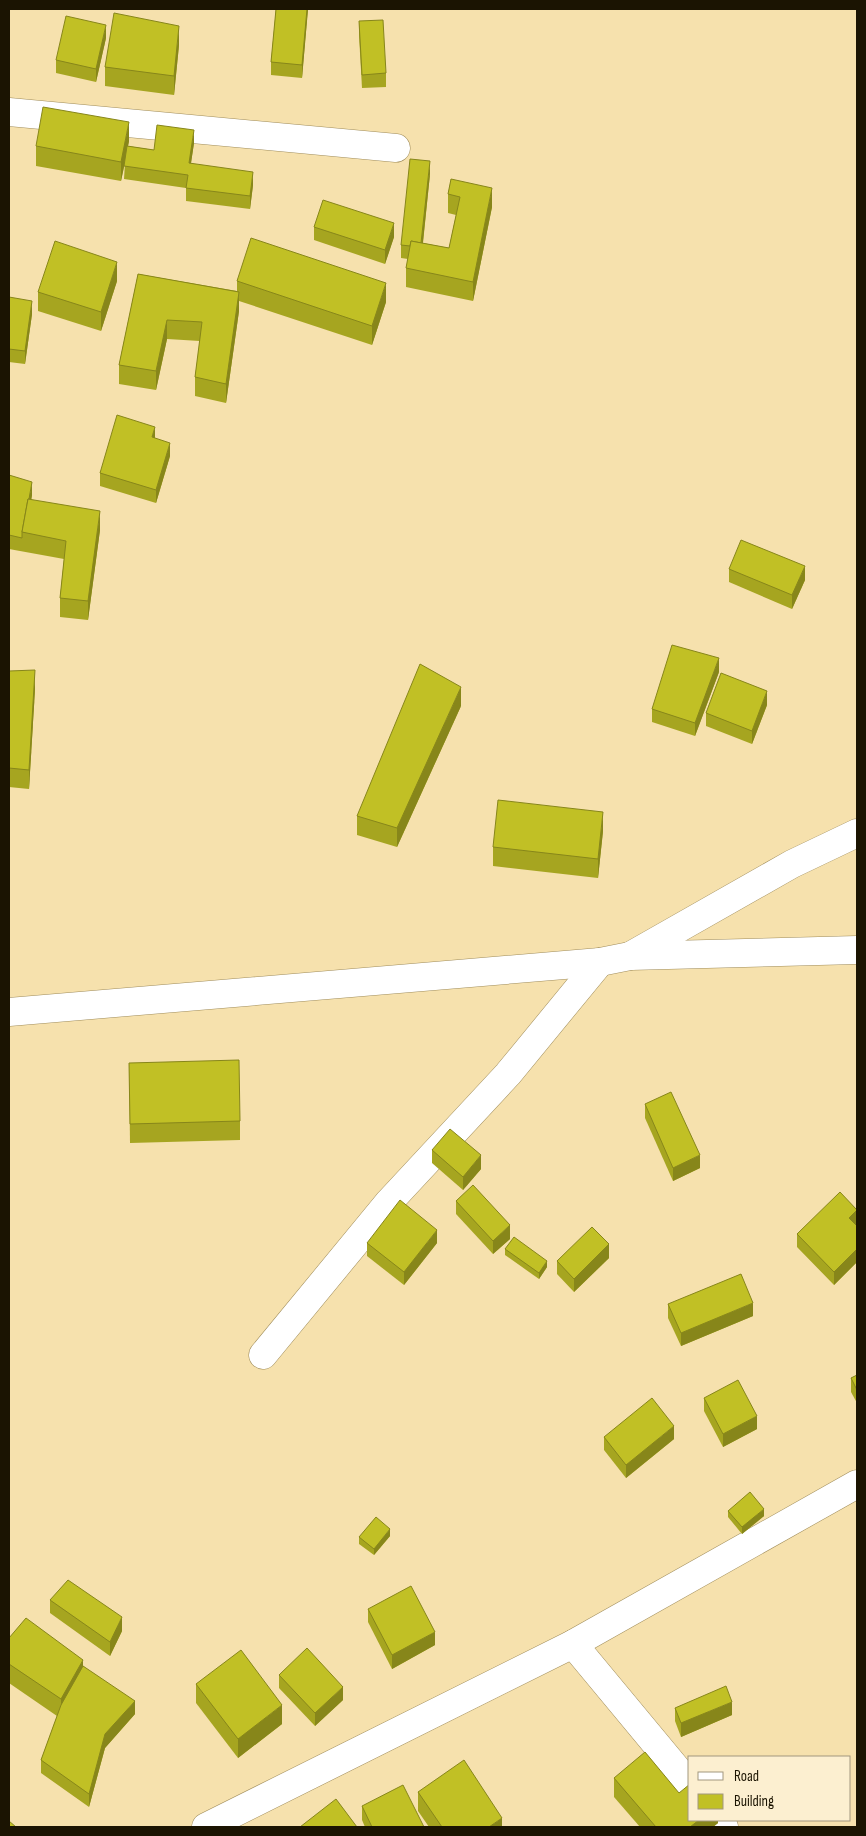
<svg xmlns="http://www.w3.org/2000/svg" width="866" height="1836" viewBox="0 0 866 1836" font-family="'Sofia Sans Condensed',sans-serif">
<rect width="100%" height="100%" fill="#f6e1ad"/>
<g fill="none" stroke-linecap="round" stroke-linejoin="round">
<defs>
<g id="street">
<path d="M9,112L396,148"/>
<path d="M630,956L792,864L857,833"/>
<path d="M263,1355L389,1202L508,1074L600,962"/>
<path d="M573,1644L690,1785"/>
<path d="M718,1820L724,1827"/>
</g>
<g id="secondary">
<path d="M9,1012L600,962L630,956L857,950"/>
<path d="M206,1827L573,1644L857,1484"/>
</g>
</defs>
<use href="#street" stroke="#a08d5b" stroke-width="29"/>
<use href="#secondary" stroke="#a08d5b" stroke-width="29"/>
<use href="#street" stroke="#fff" stroke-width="28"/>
<use href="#secondary" stroke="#fff" stroke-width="28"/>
</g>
<g fill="#a6a520">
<path d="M276,9H308L302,78L271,75V62Z"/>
<path d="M359,21L386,73V87L362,88L359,35Z"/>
<path d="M106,38L96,82L56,73V60Z"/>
<path d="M179,45L174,95L105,86V67Z"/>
<path d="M129,141L128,146L154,150L194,143L191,163L253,185L250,209L186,201V188L124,179L125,163L121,181L36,166V146Z"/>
<path d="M430,174L423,243L449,248L456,215L448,213V194L451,179L492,207L473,301L406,287V268L408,259L401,258V245Z"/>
<path d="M314,227L394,237L385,264L314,240Z"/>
<path d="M138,274L237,291V281L386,302L372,345L239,301V311L226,403L195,396V377L200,341L167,339L156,390L119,384V365Z"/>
<path d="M117,281L101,331L38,311V292Z"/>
<path d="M9,297L32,314L25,364L9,362Z"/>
<path d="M155,438L170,456L156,503L100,486V473Z"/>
<path d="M9,475L32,495L31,500L100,530L88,620L60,617V598L64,559L9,549Z"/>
<path d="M729,569L805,580L792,609L729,582Z"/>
<path d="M9,671L35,689L29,789L9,787Z"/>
<path d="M719,672L695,736L652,722V709Z"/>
<path d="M767,705L752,744L706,726V713Z"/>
<path d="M461,706L397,847L357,835V816Z"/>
<path d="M603,831L598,878L493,866V847Z"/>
<path d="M129,1063L240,1121V1140L130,1143Z"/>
<path d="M645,1104L700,1168L673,1181L645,1118Z"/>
<path d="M432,1150L481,1169L463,1190L432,1163Z"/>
<path d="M456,1201L510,1239L493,1254L456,1214Z"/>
<path d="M857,1210V1223L856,1224L857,1226V1262L834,1285L797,1247V1234Z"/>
<path d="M367,1243H437L404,1285L367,1256Z"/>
<path d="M505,1249L547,1267L539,1279L505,1255Z"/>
<path d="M609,1258L574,1292L557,1274V1261Z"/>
<path d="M668,1304L753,1316L681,1346L668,1318Z"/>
<path d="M857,1375V1403L851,1392V1378Z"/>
<path d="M704,1398L757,1429L723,1447L704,1411Z"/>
<path d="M604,1437L674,1439L626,1478L604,1450Z"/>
<path d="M728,1511L764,1516L742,1534L728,1517Z"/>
<path d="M390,1536L374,1555L359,1544V1537Z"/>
<path d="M50,1600L122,1631L110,1656L50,1613Z"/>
<path d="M368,1609L435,1645L392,1669L368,1622Z"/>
<path d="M9,1638L83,1666L135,1714L105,1748L89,1807L41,1773V1760L57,1716L9,1683Z"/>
<path d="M279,1675L343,1700L315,1726L279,1688Z"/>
<path d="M196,1684L282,1724L238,1758L196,1703Z"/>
<path d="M675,1708L732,1715L681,1737L675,1721Z"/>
<path d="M614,1778L679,1793L718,1820V1823L713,1827H640L614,1797Z"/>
<path d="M418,1792L502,1827H429L418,1811Z"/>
<path d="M362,1806L424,1827H365L362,1820Z"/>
</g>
<g fill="#87861a">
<path d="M307,9H308L302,78V65Z"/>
<path d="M106,25V38L96,82V69Z"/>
<path d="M179,26V45L174,95V76Z"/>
<path d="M129,122V141L121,181V162Z"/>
<path d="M194,130V143L189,176V163Z"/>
<path d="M430,161V174L421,260V247Z"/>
<path d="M253,172V185L250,209V196Z"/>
<path d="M492,188V207L473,301V282Z"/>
<path d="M394,223V237L385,264V250Z"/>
<path d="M117,262V281L101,331V312Z"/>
<path d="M386,283V302L372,345V326Z"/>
<path d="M239,292V311L226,403V384Z"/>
<path d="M32,301V314L25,364V351Z"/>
<path d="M167,320V339L156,390V371Z"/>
<path d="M155,427V440L152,437Z"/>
<path d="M170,443V456L156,503V490Z"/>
<path d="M32,482V495L26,533H23Z"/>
<path d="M100,511V530L88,620V601Z"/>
<path d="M805,566V580L792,609V595Z"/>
<path d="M719,658V672L695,736V723Z"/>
<path d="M35,670V689L29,789V770Z"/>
<path d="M461,687V706L397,847V828Z"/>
<path d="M767,691V705L752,744V731Z"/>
<path d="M603,812V831L598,878V859Z"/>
<path d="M481,1155V1169L463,1190V1177Z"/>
<path d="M700,1155V1168L673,1181V1168Z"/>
<path d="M857,1210V1223L849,1231V1218Z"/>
<path d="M510,1225V1239L493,1254V1241Z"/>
<path d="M437,1230V1243L404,1285V1272Z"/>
<path d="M609,1244V1258L574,1292V1279Z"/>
<path d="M857,1249V1262L834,1285V1272Z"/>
<path d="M547,1261V1267L539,1279V1273Z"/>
<path d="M753,1303V1316L681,1346V1333Z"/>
<path d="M757,1416V1429L723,1447V1434Z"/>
<path d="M674,1426V1439L626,1478V1465Z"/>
<path d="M764,1509V1516L742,1534V1527Z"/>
<path d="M390,1529V1536L374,1555V1549Z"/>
<path d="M122,1617V1631L110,1656V1642Z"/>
<path d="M435,1632V1645L392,1669V1655Z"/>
<path d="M83,1660V1679L61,1718V1699Z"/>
<path d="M343,1687V1700L315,1726V1713Z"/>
<path d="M135,1701V1714L105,1748L89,1807V1794L105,1734Z"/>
<path d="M732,1702V1715L681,1737V1723Z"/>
<path d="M282,1705V1724L238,1758V1739Z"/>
<path d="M502,1818V1827H489Z"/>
<path d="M699,1820H718V1823L713,1827H690Z"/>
</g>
<g fill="#c1c025" stroke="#87861a">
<path d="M276,9H307L302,65L271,62Z"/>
<path d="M114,13L179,26L174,76L105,67Z"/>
<path d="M66,16L106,25L96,69L56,60Z"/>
<path d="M383,20L386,73L362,75L359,21Z"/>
<path d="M43,107L129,122L121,162L36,146Z"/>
<path d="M157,125L194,130L189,163L253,172L250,196L186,188L188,175L124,166L127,146L154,150Z"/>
<path d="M410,159L430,161L421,243L411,241L410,246L401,245Z"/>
<path d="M451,179L492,188L473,282L406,268L411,241L449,248L460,197L448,194Z"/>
<path d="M323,200L394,223L385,250L314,227Z"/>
<path d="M251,238L386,283L372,326L237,281Z"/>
<path d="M55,241L117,262L101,312L38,292Z"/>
<path d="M138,274L239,292L226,384L195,377L202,322L167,320L156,371L119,365Z"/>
<path d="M9,297L32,301L25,351L9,349Z"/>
<path d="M117,415L155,427L152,437L170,443L156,490L100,473Z"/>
<path d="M9,475L32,482L29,499H28L22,532V538L9,535Z"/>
<path d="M28,499L100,511L88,601L60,598L66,541L22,532Z"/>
<path d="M741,540L805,566L792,595L729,569Z"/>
<path d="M672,645L719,658L695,723L652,709Z"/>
<path d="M420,664L461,687L397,828L357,816Z"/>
<path d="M35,670L29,770L9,768V671Z"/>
<path d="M721,673L767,691L752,731L706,713Z"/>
<path d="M498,800L603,812L598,859L493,847Z"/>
<path d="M239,1060L240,1121L130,1124L129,1063Z"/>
<path d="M671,1092L700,1155L673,1168L645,1104Z"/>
<path d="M450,1129L481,1155L463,1177L432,1150Z"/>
<path d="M473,1185L510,1225L493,1241L456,1201Z"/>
<path d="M840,1192L857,1210L849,1218L857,1226V1249L834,1272L797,1234Z"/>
<path d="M400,1200L437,1230L404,1272L367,1243Z"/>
<path d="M592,1227L609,1244L574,1279L557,1261Z"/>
<path d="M514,1237L547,1261L539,1273L505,1249Z"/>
<path d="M741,1274L753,1303L681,1333L668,1304Z"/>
<path d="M857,1375V1390L851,1378Z"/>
<path d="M738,1380L757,1416L723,1434L704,1398Z"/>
<path d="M652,1398L674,1426L626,1465L604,1437Z"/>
<path d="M750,1492L764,1509L742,1527L728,1511Z"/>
<path d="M376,1517L390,1529L374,1549L359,1537Z"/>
<path d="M68,1580L122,1617L110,1642L50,1600Z"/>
<path d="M411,1586L435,1632L392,1655L368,1609Z"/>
<path d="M26,1618L83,1660L61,1699L9,1664V1638Z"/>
<path d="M307,1648L343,1687L315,1713L279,1675Z"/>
<path d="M241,1650L282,1705L238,1739L196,1684Z"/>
<path d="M83,1666L135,1701L105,1734L89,1794L41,1760L61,1705Z"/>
<path d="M726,1686L732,1702L681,1723L675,1708Z"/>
<path d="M645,1752L679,1793L690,1784V1820H699L690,1827H656L614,1778Z"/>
<path d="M464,1760L502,1818L489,1827H442L418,1792Z"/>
<path d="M403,1785L424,1827H372L362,1806Z"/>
<path d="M336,1799L357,1827H300Z"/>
<path d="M9,1821L16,1827H9Z"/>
</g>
<rect width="866" height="1836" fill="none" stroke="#1b1402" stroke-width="20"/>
<rect x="688" y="1756" width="162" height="65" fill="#fcefd0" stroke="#a2977e"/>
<rect x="698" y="1772" width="25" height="8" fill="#ffffff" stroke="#a2977e"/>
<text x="734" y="1781" font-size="15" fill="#1b1402">Road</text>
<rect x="698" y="1794" width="25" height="15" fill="#c1c025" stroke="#a2977e"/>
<text x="734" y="1806" font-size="15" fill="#1b1402">Building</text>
</svg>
